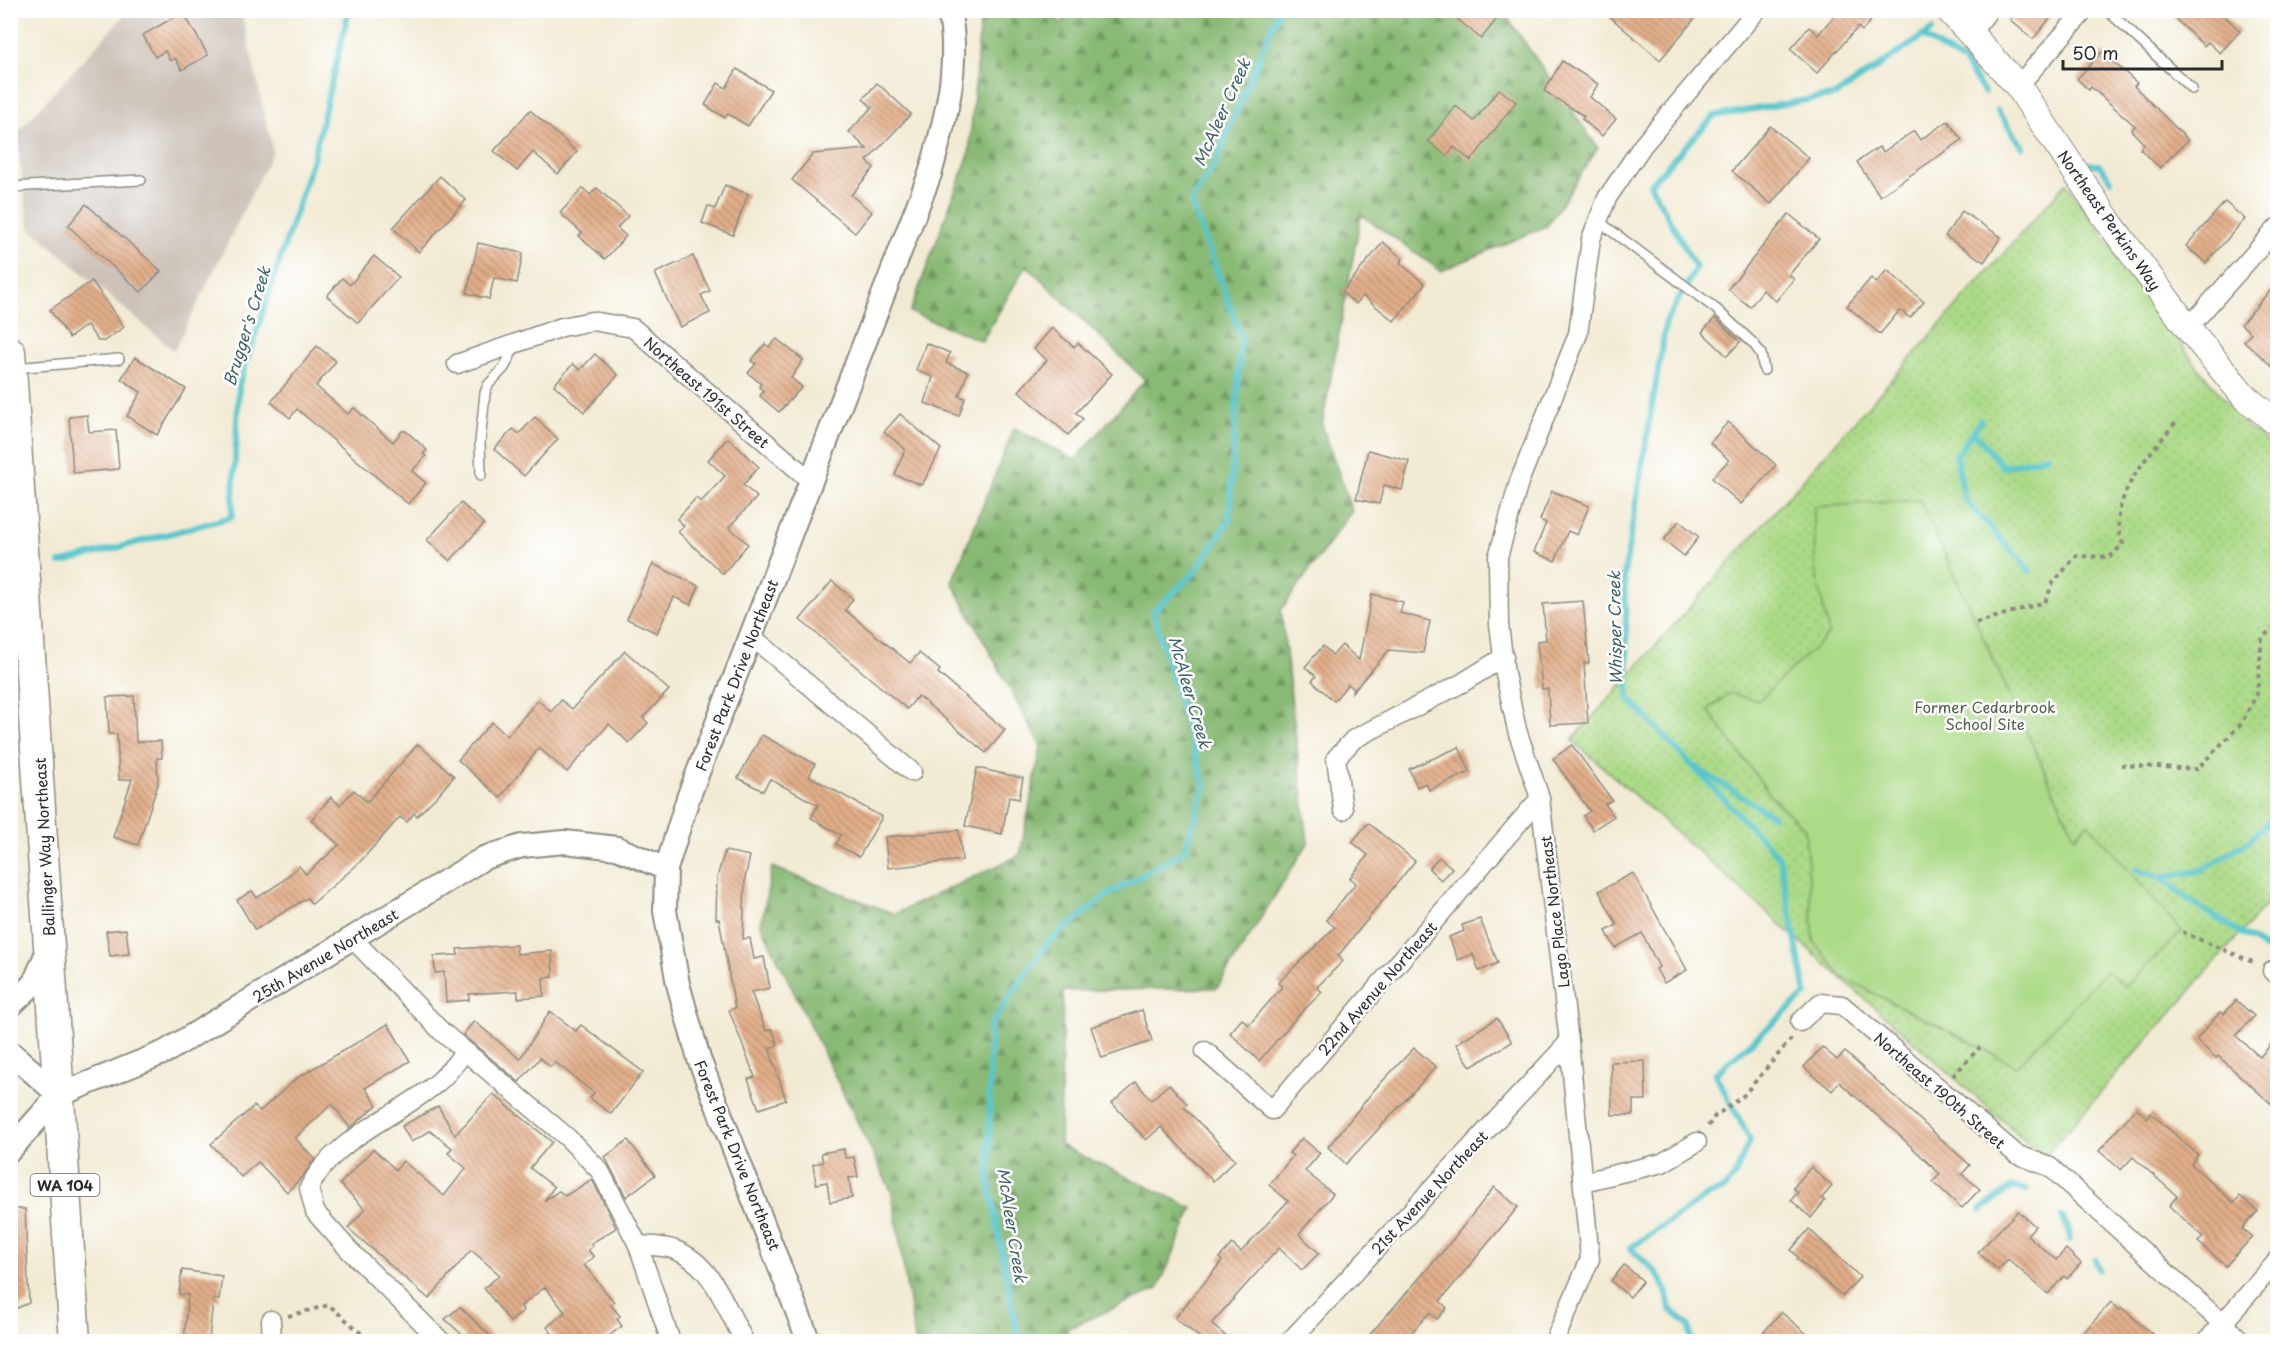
<svg xmlns="http://www.w3.org/2000/svg" width="2288" height="1352" viewBox="0 0 2288 1352" font-family="'Playpen Sans',sans-serif">
<defs>
<pattern id="forest-firs" width="22" height="20" patternUnits="userSpaceOnUse" patternTransform="scale(1.5)"><rect width="22" height="20" fill="#89ba74"/><path d="M5 1l3.5 6h-7zM16 11l3.5 6h-7z" fill="#70975f"/></pattern>
<pattern id="park-dots" width="8" height="8" patternUnits="userSpaceOnUse" patternTransform="scale(1.5)"><rect width="8" height="8" fill="#acda87"/><path d="M2 2h.1M6 6h.1" fill="none" stroke="#94bb75" stroke-width="1.8" stroke-linecap="round"/></pattern>
<pattern id="building-back-hatch" width="6" height="6" patternUnits="userSpaceOnUse" patternTransform="scale(1.5)"><rect width="6" height="6" fill="#e2ae89"/><path d="M-1 5l2 2M0 0l6 6M5-1l2 2" fill="none" stroke="#b78e70"/></pattern>
</defs>
<rect width="100%" height="100%" fill="#fff"/>
<filter id="ink" filterUnits="userSpaceOnUse"><feTurbulence type="fractalNoise" baseFrequency=".0167" numOctaves="2"/><feDisplacementMap in="SourceGraphic" scale="12" xChannelSelector="R" yChannelSelector="G"/><feConvolveMatrix kernelMatrix="1 2 1 2 8 2 1 2 1" color-interpolation-filters="sRGB"/></filter>
<filter id="wash" filterUnits="userSpaceOnUse"><feTurbulence type="fractalNoise" baseFrequency=".008" numOctaves="4" result="noise"/><feDisplacementMap in="SourceGraphic" scale="24" xChannelSelector="R" yChannelSelector="G"/><feGaussianBlur stdDeviation="1.35" result="paint"/><feColorMatrix in="noise" values="0 0 0 0 0 0 0 0 0 0 0 0 0 0 0 0 0 1.4 0 .05"/><feComposite in="paint" operator="in"/></filter>
<g filter="url(#wash)">
<rect width="100%" height="100%" fill="#f2ebd4"/>
<path fill="#ccc2b9" d="M128,11H241L273,151L174,351L29,227L16,134Z"/>
<path fill="url(#forest-firs)" stroke="#5a7250" stroke-width="1.5" d="M1072,10L1505,11L1507,17L1598,148L1547,226L1441,271L1361,215L1322,425L1352,511L1281,610L1308,843L1217,988L1063,991L1060,1145L1193,1208L1158,1289L1066,1329L1071,1341H915L892,1193L761,925L772,867L895,914L1020,855L1041,747L952,582L1014,428L1075,460L1145,380L1026,265L982,341L910,312L969,154L981,11H1043L1062,23Z"/>
<path fill="url(#park-dots)" stroke="#6c8259" stroke-width="1.5" d="M2066,183L2196,365L2247,427L2277,450V892L2044,1157L1572,740Z"/>
<path fill="#acda87" stroke="#6c8259" stroke-width="1.5" d="M1920,500L2075,837L2088,823L2182,932L2125,986L2106,971L2017,1066L1842,977L1814,942L1805,829L1771,796L1708,710L1730,693L1758,701L1829,634L1815,569L1814,507Z"/>
<g fill="none" stroke-linecap="round" stroke-linejoin="round">
<g stroke="#59c6cc" stroke-width="6">
<path d="M1922,36L1964,62L1984,92"/>
<path d="M1997,110L2023,147"/>
<path d="M2089,164L2099,165L2111,180"/>
<path d="M1981,420L1956,456L1965,500L2030,571"/>
<path d="M1973,431L2003,467L2048,456"/>
<path d="M60,563L232,517L239,385L313,159L349,10"/>
<path d="M1695,767L1773,816"/>
<path d="M2136,869L2160,877L2199,907L2278,956"/>
<path d="M2160,877L2200,871L2249,841L2278,812"/>
<path d="M1981,1210L2012,1187L2027,1190"/>
<path d="M2062,1217L2069,1230L2070,1240"/>
<path d="M2095,1259L2099,1270"/>
<path d="M1019,1342L989,1182L990,1026L1047,943L1108,895L1185,850L1205,787L1153,612L1195,572L1229,521L1241,336L1191,202L1214,166L1279,10"/>
<path d="M1692,1342L1689,1326L1670,1309L1667,1294L1657,1273L1630,1248L1707,1196L1724,1189L1735,1175L1750,1139L1715,1074L1806,994L1779,857L1629,699L1624,575L1666,322L1696,268L1650,184L1714,116L1836,95L1932,30"/>
</g>
</g>
<g id="blocks">
<g fill="url(#building-back-hatch)">
<path d="M1447,10H1504L1481,39Z"/>
<path d="M1602,10H1702L1660,60Z"/>
<path d="M1839,10H1880L1862,31L1858,27L1817,73L1790,49L1809,27L1818,35Z"/>
<path d="M2019,10H2057L2033,39L2010,20Z"/>
<path d="M2166,10H2218L2240,31L2220,53L2208,42L2204,46Z"/>
<path d="M183,12L208,55L182,70L175,58L170,61L165,51L155,57L143,35Z"/>
<path d="M2102,52L2137,83L2134,86L2188,140L2160,168L2140,149L2144,144L2131,130L2135,126L2091,87L2089,90L2077,79Z"/>
<path d="M1562,61L1598,84L1590,97L1616,119L1602,136L1582,119L1584,116L1544,91Z"/>
<path d="M737,69L771,90L748,126L728,114L725,118L705,105L718,83L726,88Z"/>
<path d="M877,83L911,114L867,161L874,168L851,195L872,212L855,233L792,180L813,154L867,149L849,132L872,107L863,99Z"/>
<path d="M1499,89L1516,102L1471,161L1454,147L1447,156L1428,141L1456,106L1474,121Z"/>
<path d="M530,110L577,152L558,174L533,152L517,171L494,151Z"/>
<path d="M1948,121L1962,140L1880,196L1857,162L1879,147L1883,152L1914,131L1920,140Z"/>
<path d="M1770,126L1809,158L1771,204L1732,171Z"/>
<path d="M440,176L466,200L419,252L393,228Z"/>
<path d="M725,185L748,194L733,235L702,223L708,206L715,209Z"/>
<path d="M583,188L590,195L597,188L628,216L617,228L626,236L605,259L579,236L582,233L560,213Z"/>
<path d="M2225,202L2245,219L2206,263L2186,246Z"/>
<path d="M86,204L161,271L141,292L68,226Z"/>
<path d="M1962,211L2001,237L1984,262L1945,236Z"/>
<path d="M1789,214L1819,239L1789,275L1794,279L1776,301L1763,290L1750,307L1728,289Z"/>
<path d="M1383,242L1403,259L1400,263L1425,284L1394,321L1363,296L1356,304L1342,292Z"/>
<path d="M478,243L523,253L517,283L494,278L489,299L467,293Z"/>
<path d="M374,256L399,277L358,323L327,296L342,278L350,285Z"/>
<path d="M693,256L710,291L701,295L710,313L680,327L655,273Z"/>
<path d="M1887,270L1924,302L1910,318L1900,310L1880,334L1847,306L1871,278L1876,283Z"/>
<path d="M92,281L124,327L104,341H98L87,325L69,338L50,310Z"/>
<path d="M2277,283V371L2244,341L2251,333L2241,324Z"/>
<path d="M1715,318L1740,342L1727,356L1702,332Z"/>
<path d="M1052,328L1074,347L1078,343L1112,374L1076,413L1083,419L1068,435L1019,391L1047,360L1034,349Z"/>
<path d="M777,339L803,360L791,378L802,387L779,412L760,396L764,391L759,387L761,384L748,373L756,364L751,361L765,344L769,347Z"/>
<path d="M926,343L950,353L946,363L968,372L959,396L965,398L959,416L925,403L933,377L916,370Z"/>
<path d="M317,346L336,361L316,386L348,414L354,408L393,442L402,431H406L427,450L423,454L426,456L412,471L426,483L408,504L297,409L290,418L271,402Z"/>
<path d="M595,354L618,375L584,412L554,385L573,364L580,370Z"/>
<path d="M135,357L186,389L157,435L127,416L141,392L121,379Z"/>
<path d="M900,414L941,449L922,485L895,475L905,449L884,432Z"/>
<path d="M87,415L89,432L116,430L119,469L73,473L69,417Z"/>
<path d="M535,417L558,439L524,476L494,449L513,429L519,434Z"/>
<path d="M1728,422L1776,465L1741,504L1712,478L1729,460L1710,443Z"/>
<path d="M728,438L759,467L743,485L757,497L729,527L748,544L723,574L678,532L684,526L677,519L696,498L701,502L725,476L708,460Z"/>
<path d="M1368,450L1409,461L1402,490L1384,485L1379,504L1356,499Z"/>
<path d="M1552,491L1589,506L1577,535L1568,531L1555,561L1534,552L1546,523L1540,520Z"/>
<path d="M461,503L484,524L450,561L427,540Z"/>
<path d="M1679,521L1699,537L1684,556L1664,540Z"/>
<path d="M653,564L699,586L691,605L674,597L657,633L627,619Z"/>
<path d="M832,581L853,599L845,610L910,663L919,653L940,670L938,673L1005,730L986,753L918,696L907,709L800,620Z"/>
<path d="M1372,594L1403,602L1400,613L1430,621L1423,653L1389,650L1354,690L1352,692L1353,688L1348,684L1334,701L1312,681L1316,676L1305,667L1323,646L1333,655L1342,645L1359,660Z"/>
<path d="M1583,601L1589,663H1584L1588,723L1550,725L1548,689H1542L1537,641L1546,640L1543,604Z"/>
<path d="M625,651L669,690L643,718L648,723L629,743L609,724L567,772L539,748L500,798L458,760L492,722L507,736L538,700L551,712L561,700L572,709Z"/>
<path d="M134,696L136,742L161,741L162,758H157L158,784L138,845L113,837L132,779L119,780L117,734H109L107,697Z"/>
<path d="M762,735L815,764L809,776L882,817L859,857L836,844L841,835L811,818L818,805L770,779L763,791L738,778Z"/>
<path d="M418,744L454,776L437,796L417,816L414,813L407,822L400,817L359,863L312,904L307,898L255,930L237,900L252,891L257,898L280,883L299,866L306,874L339,845L311,820L331,797L340,805L354,790L367,802Z"/>
<path d="M1572,745L1612,800L1605,804L1614,816L1593,830L1583,816L1590,811L1553,759Z"/>
<path d="M1459,747L1470,772L1429,790L1426,783L1417,787L1409,769Z"/>
<path d="M977,768L1023,778L1019,799L1009,797L1002,834L965,826Z"/>
<path d="M1368,823L1415,861L1338,956L1343,961L1317,987L1322,992L1295,1019L1259,1061L1230,1033L1242,1019L1249,1025L1282,987L1278,983L1335,927L1326,920L1356,883L1350,878L1368,855L1352,842Z"/>
<path d="M959,830L962,860L888,868L885,837Z"/>
<path d="M725,851L750,856L745,878L743,939L750,938L754,959L764,957L770,988L751,992L766,1031L772,1029L778,1045L769,1048L786,1100L759,1109L748,1079L755,1077L729,1010L735,1008L719,919H716L717,877Z"/>
<path d="M1439,857L1452,868L1441,880L1429,869Z"/>
<path d="M1633,873L1687,970L1664,983L1656,969L1659,967L1642,933L1615,948L1606,931L1617,925L1599,891Z"/>
<path d="M1480,919L1498,963L1479,971L1473,954L1458,960L1449,937L1464,931L1462,925Z"/>
<path d="M126,929L129,954L110,956L106,931Z"/>
<path d="M516,945L517,954L552,951L553,977L543,978L544,996L518,998V991L469,994V1000L446,1002L444,972L435,973L434,956L458,955L457,949Z"/>
<path d="M2236,1000L2254,1016L2236,1036L2260,1057L2277,1037V1109L2218,1056L2216,1058L2196,1040L2220,1012L2224,1014Z"/>
<path d="M1142,1010L1152,1041L1102,1058L1091,1027Z"/>
<path d="M550,1011L576,1031L581,1025L643,1072L611,1114L590,1098L594,1093L555,1062L551,1067L540,1058L519,1082L463,1035L474,1021L520,1059Z"/>
<path d="M1497,1018L1512,1042L1471,1067L1456,1044Z"/>
<path d="M388,1024L410,1061L365,1088L377,1105L350,1128L332,1104L295,1138L315,1159L303,1176L287,1192L258,1162L241,1177L211,1144L254,1106L260,1111L297,1078Z"/>
<path d="M1822,1047L1837,1060L1845,1052L1970,1165L1962,1174L1980,1189L1962,1208L1933,1182L1940,1174L1898,1134L1839,1082L1832,1091L1804,1067Z"/>
<path d="M1414,1048L1436,1067L1346,1164L1328,1147L1375,1089Z"/>
<path d="M1645,1061L1646,1100H1633V1115H1612L1611,1062Z"/>
<path d="M1136,1082L1151,1100L1169,1084L1187,1104L1184,1107L1235,1160L1213,1181L1161,1127L1146,1140L1112,1103Z"/>
<path d="M493,1094L552,1142L530,1168L554,1187L544,1201L559,1191L565,1196L592,1179L616,1228L590,1244L593,1246L588,1250L594,1257L584,1265L614,1302L611,1305L620,1316L617,1319L622,1326L602,1341H558L547,1327L565,1312L545,1287L521,1306L523,1311L510,1322L484,1288L500,1275L471,1250L429,1299L348,1228L365,1209L340,1184L373,1149L396,1170L403,1161L444,1196L466,1168L448,1153L452,1148L430,1131L411,1142L402,1126L438,1106L455,1135Z"/>
<path d="M2136,1108L2147,1118L2151,1113L2198,1155L2191,1164L2234,1203L2240,1196L2258,1211L2242,1229L2252,1237L2226,1266L2198,1242L2203,1236L2169,1206L2177,1196L2133,1157L2121,1170L2099,1151Z"/>
<path d="M1302,1138L1320,1153L1305,1171L1333,1194L1299,1234L1319,1253L1302,1270L1279,1248L1211,1324L1232,1341H1204L1175,1318L1222,1261L1219,1258L1232,1244L1241,1252L1288,1201L1269,1185L1293,1156L1289,1153Z"/>
<path d="M628,1140L655,1175L626,1197L605,1157Z"/>
<path d="M844,1149L845,1158L854,1157L858,1177L849,1178L852,1198L830,1202L827,1182L816,1184L813,1164L823,1162L821,1153Z"/>
<path d="M1811,1167L1832,1186L1822,1198L1825,1201L1811,1218L1791,1200L1798,1192L1793,1188Z"/>
<path d="M1494,1187L1518,1207L1440,1301L1447,1308L1437,1319L1429,1313L1404,1341H1364L1446,1248Z"/>
<path d="M10,1209H25L29,1303L10,1311Z"/>
<path d="M2018,1211L2035,1226L2027,1235L2056,1260L2066,1249L2081,1263L2067,1279L2064,1276L2048,1294L2008,1259L1998,1270L1978,1252Z"/>
<path d="M1809,1229L1860,1277L1843,1296L1797,1259L1798,1257L1791,1250Z"/>
<path d="M1624,1265L1643,1281L1630,1297L1611,1281Z"/>
<path d="M182,1270L222,1276L219,1300L213,1299L209,1341H184L188,1295L179,1294Z"/>
<path d="M2111,1302L2120,1310L2122,1308L2160,1341H2076Z"/>
<path d="M460,1307L496,1341H469L445,1319Z"/>
<path d="M1781,1312L1815,1341H1756Z"/>
</g>
</g>
</g>
<g filter="url(#ink)">
<use href="#blocks" fill-opacity="0" stroke="#8e8b80" stroke-width="1.5"/>
<g fill="none" stroke-linecap="round" stroke-linejoin="round">
<defs>
<g id="service">
<path d="M2107,10L2192,89"/>
<path d="M10,187L141,180"/>
<path d="M1597,220L1716,309L1754,344L1761,354L1764,370"/>
<path d="M14,368L119,359"/>
<path d="M481,475L480,442L485,393L488,385L504,368L516,344"/>
</g>
<g id="minor">
<path d="M1971,33L1989,10"/>
<path d="M2018,86L2085,10"/>
<path d="M2188,328L2278,227"/>
<path d="M457,364L562,327L592,321L633,328L811,481"/>
<path d="M751,636L912,772"/>
<path d="M1343,810L1336,758L1354,739L1462,683L1504,657"/>
<path d="M352,938L441,1031L568,1138L600,1171L638,1245L671,1342"/>
<path d="M2272,971L2278,975"/>
<path d="M1800,1022L1820,1003L1842,1005L2016,1154L2050,1167L2243,1342"/>
<path d="M1205,1051L1272,1110L1540,798"/>
<path d="M1583,1182L1662,1163L1697,1142"/>
<path d="M638,1245C649,1246 665,1246 675,1250C714,1264 726,1310 745,1342"/>
<path d="M271,1320L272,1342"/>
<path d="M442,1342L349,1250L315,1212L309,1188C333,1138 397,1117 437,1083C448,1074 456,1062 465,1052"/>
<path d="M1289,1342L1569,1042"/>
<path d="M1554,1342L1590,1259L1569,1042L1540,798L1517,730L1505,674L1499,624L1498,557L1519,482L1578,334L1591,239L1607,198L1643,145L1757,10"/>
<path d="M2206,1342L2278,1260"/>
</g>
<g id="tertiary">
<path d="M10,1006L34,983L48,950"/>
<path d="M10,1052L59,1095"/>
<path d="M10,1150L59,1095L165,1052L484,858L522,846L565,842L617,848L666,869"/>
<path d="M809,1342L699,1059L678,984L665,911L666,869L688,798L930,174C945,121 961,66 949,10"/>
</g>
<path id="secondary" d="M1949,10L2018,86L2111,225L2188,328L2245,397L2278,424"/>
<path id="primary" d="M10,352L75,1342"/>
</defs>
<use href="#service" stroke="#8e8b80" stroke-width="12"/>
<use href="#minor" stroke="#8e8b80" stroke-width="21"/>
<use href="#tertiary" stroke="#8e8b80" stroke-width="26"/>
<use href="#secondary" stroke="#8e8b80" stroke-width="28"/>
<use href="#primary" stroke="#8e8b80" stroke-width="33"/>
<g stroke="#8e8b80" stroke-width="4" stroke-dasharray="4.5 4.5" stroke-linecap="butt">
<path d="M1976,623L2045,602L2053,583L2076,556L2110,557L2123,544C2104,500 2150,454 2176,422"/>
<path d="M2121,765L2197,769L2241,724L2257,694L2262,637L2278,626"/>
<path d="M2182,932L2255,963"/>
<path d="M1953,1076L1980,1047"/>
<path d="M1708,1126L1715,1116L1743,1096L1793,1037"/>
<path d="M288,1316L329,1305L371,1342"/>
</g>
<use href="#service" stroke="#fff" stroke-width="9"/>
<use href="#minor" stroke="#fff" stroke-width="18"/>
<use href="#tertiary" stroke="#fff" stroke-width="22"/>
<use href="#secondary" stroke="#fff" stroke-width="26"/>
<use href="#primary" stroke="#fff" stroke-width="30"/>
</g>
</g>
<g text-anchor="middle" dominant-baseline="central" stroke-width="5" stroke-linejoin="round" paint-order="stroke">
<rect fill="#fff" stroke="#6b6b6b" stroke-width="1.5" x="30.5" y="1174" width="69" height="22" rx="4.5"/>
<g font-size="14" font-weight="bold" fill="#2b2b2b">
<text x="65" y="1185">WA 104</text>
</g>
<g font-size="15" fill="#2b2b2b" stroke="#fff">
<text transform="translate(2110 220) rotate(55)">Northeast Perkins Way</text>
<text transform="translate(707 392) rotate(41)">Northeast 191st Street</text>
<text transform="translate(736 675) rotate(-69)">Forest Park Drive Northeast</text>
<text transform="translate(44 847) rotate(-93)">Ballinger Way Northeast</text>
<text transform="translate(1554 912) rotate(-97)">Lago Place Northeast</text>
<text transform="translate(325 955) rotate(-31)">25th Avenue Northeast</text>
<text transform="translate(1377 988) rotate(-49)">22nd Avenue Northeast</text>
<text transform="translate(1940 1090) rotate(41)">Northeast 190th Street</text>
<text transform="translate(738 1155) rotate(68)">Forest Park Drive Northeast</text>
<text transform="translate(1429 1192) rotate(-47)">21st Avenue Northeast</text>
</g>
<g font-size="15" fill="#526047" stroke="#fff">
<text x="1985" y="706">Former Cedarbrook<tspan x="1985" dy="17">School Site</tspan></text>
</g>
<g font-size="16" font-style="italic" fill="#3b6163" stroke="#fff">
<text transform="translate(1221 112) rotate(-66)">McAleer Creek</text>
<text transform="translate(246 326) rotate(-73)">Brugger's Creek</text>
<text transform="translate(1614 628) rotate(-91)">Whisper Creek</text>
<text transform="translate(1191 692) rotate(74)">McAleer Creek</text>
<text transform="translate(1013 1225) rotate(81)">McAleer Creek</text>
</g>
</g>
<rect width="2288" height="1352" fill="none" stroke="#fff" stroke-width="36"/>
<path d="M2063 60v9h159v-9" fill="none" stroke="#2b2b2b" stroke-width="3"/>
<text x="2072" y="60" font-size="18" fill="#2b2b2b" stroke="#ffffff" stroke-width="4.5" paint-order="stroke">50 m</text>
</svg>
